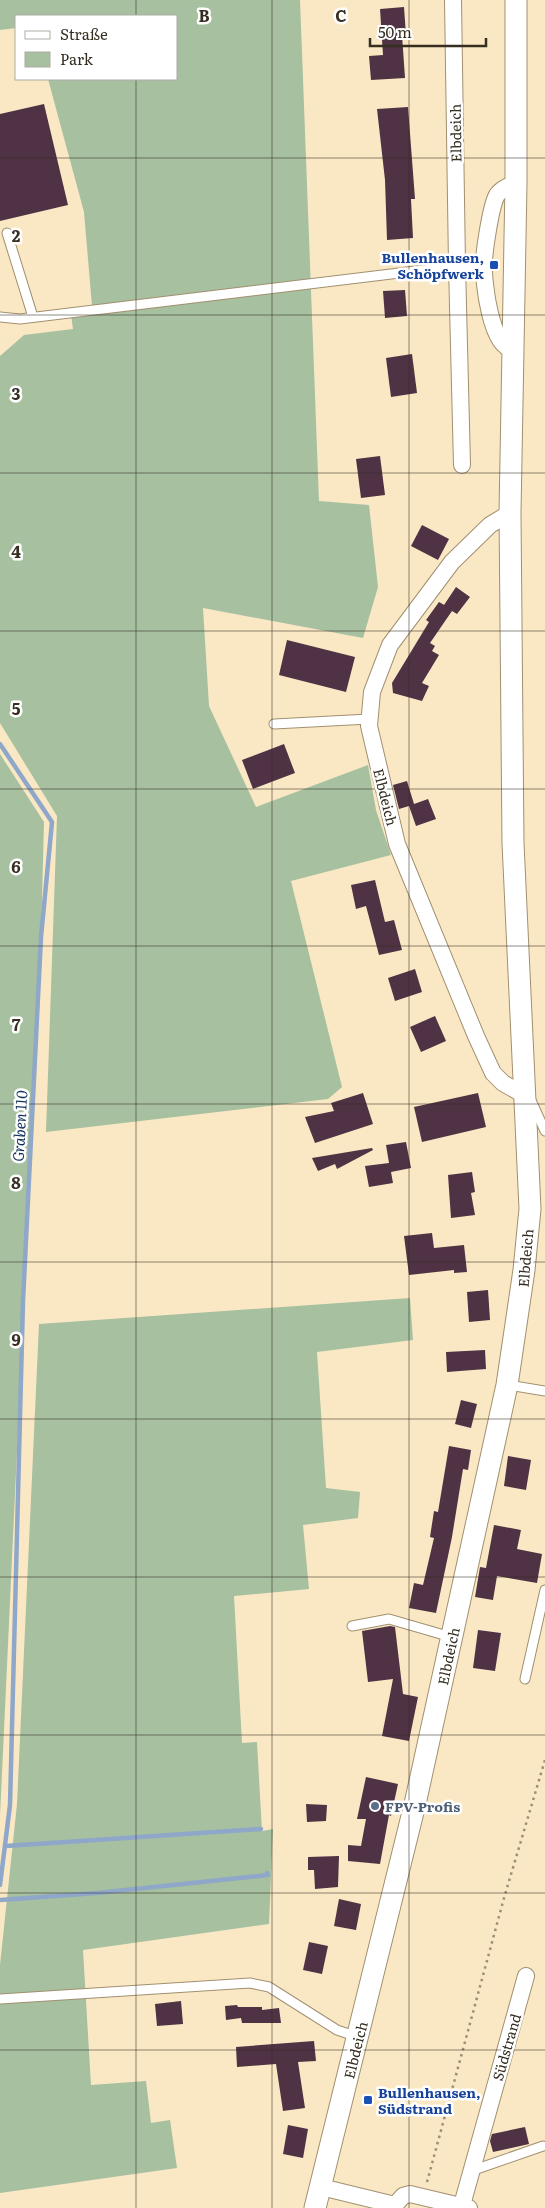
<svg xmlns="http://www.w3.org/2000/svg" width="545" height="2208" viewBox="0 0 545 2208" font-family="Literata,serif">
<rect width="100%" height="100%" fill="#fae8c5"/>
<g fill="#a6c0a0">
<path d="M0,0H300L319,501L369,505L378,587L363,638L203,608L209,706L256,807L368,765L376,810L391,855L291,881L342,1087L328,1099L46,1132L57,816L0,723V356L24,335L73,329L70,308L92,306L84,212L48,79H176V16H16V28L0,30Z"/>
<path d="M0,754L44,822L41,937L0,1816Z"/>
<path d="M410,1298L413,1340L317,1352L326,1488L360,1492L358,1518L303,1525L309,1589L234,1596L242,1743L257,1742L262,1831L273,1829L269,1924L83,1950L91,2085L146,2081L151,2123L170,2120L177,2168L0,2193V1965L17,1804L39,1324Z"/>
</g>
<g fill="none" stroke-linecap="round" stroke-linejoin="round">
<g stroke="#8fa7c9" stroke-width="4.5">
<path d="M0,744L52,822L41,937L23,1301L10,1805L0,1885"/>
<path d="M6,1846L261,1829"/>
<path d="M0,1900L97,1893L268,1875L267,1873"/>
</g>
</g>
<g fill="#4f3243">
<path d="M404,7L406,35H402L405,78L371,80L369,56L383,55L380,9Z"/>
<path d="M44,104L68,205L0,221V114Z"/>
<path d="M408,107L415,199H411L413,238L387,240L385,180L377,109Z"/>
<path d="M405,290L407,316L385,318L383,291Z"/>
<path d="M412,354L417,393L391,397L386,358Z"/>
<path d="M380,456L385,495L361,498L356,459Z"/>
<path d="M422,525L449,539L438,560L411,546Z"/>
<path d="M456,587L470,597L457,614L452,611L430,643L435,646L432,651L439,655L422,683L429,686L422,701L393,693L392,683L429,622L426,620L439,602L446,606L444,605Z"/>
<path d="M287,640L355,657L346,692L279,675Z"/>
<path d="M284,744L295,773L253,789L242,760Z"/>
<path d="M407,781L414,804L428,799L436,819L416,826L409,806L399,809L393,785Z"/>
<path d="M375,880L385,922L394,920L402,950L379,955L366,906L356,909L351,885Z"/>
<path d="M415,969L422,992L395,1001L388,978Z"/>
<path d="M435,1016L446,1041L421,1052L410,1027Z"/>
<path d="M363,1093L373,1124L315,1143L305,1117L334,1111L331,1103Z"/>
<path d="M478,1093L486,1127L422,1142L414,1107Z"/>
<path d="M406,1142L411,1168L391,1172L393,1183L369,1187L365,1166L389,1163L386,1145Z"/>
<path d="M372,1148L373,1150L337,1169L335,1164L318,1171L312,1158Z"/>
<path d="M472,1172L475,1192L471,1193L475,1215L451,1218L448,1175Z"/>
<path d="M432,1233L434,1248L464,1245L467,1272L454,1273V1270L409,1275L404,1236Z"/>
<path d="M488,1290L490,1320L469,1322L467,1292Z"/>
<path d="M485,1350L486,1369L447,1372L446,1352Z"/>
<path d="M461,1400L477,1404L471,1428L455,1424Z"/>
<path d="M449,1446L471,1450L468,1470L463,1469L452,1537L436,1613L409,1608L414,1583L423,1585L434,1538L430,1537L434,1511L438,1512Z"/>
<path d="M508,1456L531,1460L526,1490L504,1486Z"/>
<path d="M494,1525L521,1530L517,1549L542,1554L537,1583L497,1576L493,1600L475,1597L480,1567L486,1568Z"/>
<path d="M390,1626L395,1627L403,1694L418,1697L409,1741L382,1736L393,1679L368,1682L362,1631Z"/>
<path d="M478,1630L501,1633L495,1671L473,1668Z"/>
<path d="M366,1777L398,1784L391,1816L389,1815L380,1864L348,1861V1845L361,1846L366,1819H357Z"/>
<path d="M306,1804L327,1805L326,1821L307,1822Z"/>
<path d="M339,1856L338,1887L315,1889L314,1870H308V1857Z"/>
<path d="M339,1899L361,1904L356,1930L334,1926Z"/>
<path d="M309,1942L328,1946L322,1974L303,1970Z"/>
<path d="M181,2001L183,2024L157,2026L155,2004Z"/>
<path d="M237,2005L238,2007H262V2010L279,2008L281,2023H242L241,2018L226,2020L225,2006Z"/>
<path d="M314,2041L316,2061L298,2062L305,2108L283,2111L276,2064L237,2067L236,2047Z"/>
<path d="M288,2125L308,2129L303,2158L283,2154Z"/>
<path d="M525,2127L529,2144L493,2152L490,2141L492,2134Z"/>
</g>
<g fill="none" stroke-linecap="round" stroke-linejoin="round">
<defs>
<g id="service">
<path d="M7,233L33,317"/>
<path d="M0,317L20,319L457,266"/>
<path d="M274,724L369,719"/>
<path d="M530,1098L545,1131"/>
<path d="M508,1385L545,1391"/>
<path d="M352,1626L389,1619L451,1637"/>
<path d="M525,1679L545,1590"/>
<path d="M0,1999L250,1983L269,1987L337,2030L358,2037"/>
<path d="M471,2171L543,2146"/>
</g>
<g id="minor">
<path d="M453,0L457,266L483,264"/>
<path d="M457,266L462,465"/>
<path d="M513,349C491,349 483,281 484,264C484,251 491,205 497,195C501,189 510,185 516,183"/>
<path d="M510,513L490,525L452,562L390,645L372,692L369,726L397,844L476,1036L493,1073L503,1083L526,1096"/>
<path d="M321,2187L395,2205L403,2196L410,2194L469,2208"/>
<path d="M462,2205L526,1976"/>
</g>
<path id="tertiary" d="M315,2208L415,1804L507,1385L524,1270L530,1209L513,843L510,513L516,183V0"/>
</defs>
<use href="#service" stroke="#a19070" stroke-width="11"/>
<use href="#minor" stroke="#a19070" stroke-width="18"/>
<use href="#tertiary" stroke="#a19070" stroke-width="23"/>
<path stroke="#9c8f77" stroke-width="2.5" stroke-dasharray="2.5 4" stroke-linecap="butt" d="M427,2182L504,1898L545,1760"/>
<use href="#service" stroke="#fff" stroke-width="9"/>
<use href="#minor" stroke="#fff" stroke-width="16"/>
<use href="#tertiary" stroke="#fff" stroke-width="21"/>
</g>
<path fill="none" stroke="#352e21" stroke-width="1" stroke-opacity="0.55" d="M136,0V16M272,0V2208M409,0V2208M136,79V2208M0,158H545M0,315H545M0,473H545M0,631H545M0,789H545M0,946H545M0,1104H545M0,1262H545M0,1419H545M0,1577H545M0,1735H545M0,1893H545M0,2050H545"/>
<g fill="#1a4fb4" stroke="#fff" stroke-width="2">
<rect x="489" y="260" width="10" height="10" rx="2.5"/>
<rect x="363" y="2095" width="10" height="10" rx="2.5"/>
</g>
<circle fill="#5c6f8a" stroke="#fff" stroke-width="2" cx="375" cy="1806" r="5"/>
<g text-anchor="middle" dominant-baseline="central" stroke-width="5" stroke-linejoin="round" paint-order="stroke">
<g font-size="14" fill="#352e21" stroke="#fff">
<text transform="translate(455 133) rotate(-91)">Elbdeich</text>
<text transform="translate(386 797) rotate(76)">Elbdeich</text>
<text transform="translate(525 1258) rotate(-85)">Elbdeich</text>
<text transform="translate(448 1656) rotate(-78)">Elbdeich</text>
<text transform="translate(506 2047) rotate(-74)">Südstrand</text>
<text transform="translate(355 2050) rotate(-76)">Elbdeich</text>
</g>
<g font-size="14" font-weight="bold" fill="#164399" stroke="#fff" text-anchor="end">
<text x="484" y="257">Bullenhausen,<tspan x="484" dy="16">Schöpfwerk</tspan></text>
<text x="378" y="2092" text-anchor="start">Bullenhausen,<tspan x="378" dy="16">Südstrand</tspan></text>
</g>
<g font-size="14" font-weight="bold" fill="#4e5e75" stroke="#fff" text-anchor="start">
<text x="385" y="1806">FPV-Profis</text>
</g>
<g font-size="15" font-style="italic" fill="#0c2d59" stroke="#fff">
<text transform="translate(19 1126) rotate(-87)">Graben 110</text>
</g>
</g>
<g font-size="16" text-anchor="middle" font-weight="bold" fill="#352e21" stroke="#fff" stroke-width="5" stroke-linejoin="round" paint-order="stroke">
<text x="204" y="22">B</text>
<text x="341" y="22">C</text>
<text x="16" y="242">2</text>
<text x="16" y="400">3</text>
<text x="16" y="558">4</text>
<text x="16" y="715">5</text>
<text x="16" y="873">6</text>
<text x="16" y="1031">7</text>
<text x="16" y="1189">8</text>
<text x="16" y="1346">9</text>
</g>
<rect x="15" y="15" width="162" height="65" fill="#ffffff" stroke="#aeaba6"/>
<rect x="25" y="31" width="25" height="8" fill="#ffffff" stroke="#aeaba6"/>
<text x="60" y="40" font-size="15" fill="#352e21">Straße</text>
<rect x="25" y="52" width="25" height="15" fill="#a6c0a0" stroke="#aeaba6"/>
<text x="60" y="65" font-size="15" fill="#352e21">Park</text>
<path d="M370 38v8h116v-8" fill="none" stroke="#352e21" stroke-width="2.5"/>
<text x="378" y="38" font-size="15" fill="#352e21" stroke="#ffffff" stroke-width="4" paint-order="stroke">50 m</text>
</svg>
